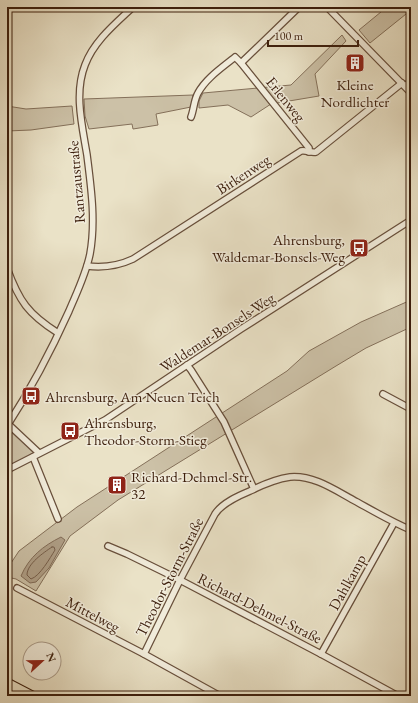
<svg xmlns="http://www.w3.org/2000/svg" width="418" height="703" viewBox="0 0 418 703" font-family="'EB Garamond',serif">
<rect width="100%" height="100%" fill="#eae2c7"/>
<filter id="stains"><feTurbulence type="fractalNoise" baseFrequency=".005" numOctaves="4"/><feColorMatrix values="0 0 0 0 .2 0 0 0 0 .09 0 0 0 0 .02 0 0 0 .5 -.17"/></filter>
<radialGradient id="worn" r=".72"><stop offset=".6" stop-color="#630" stop-opacity="0"/><stop offset="1" stop-color="#630" stop-opacity=".3"/></radialGradient>
<g fill="#ccc1a7" stroke="#84705a">
<path d="M387,7H411V10L370,43L359,30Z"/>
<path d="M342,35L346,41L315,74L319,96L271,104L251,117L228,105L199,108V101L203,93L291,85Z"/>
<path d="M193,95L191,107L156,114L158,125L133,129L132,124L89,129L85,116L84,99Z"/>
<path d="M7,106L26,109L72,106L74,124L31,130L7,131Z"/>
<path d="M411,300V327L366,348L336,366L118,500L70,536L36,591L16,579L7,577V569L19,551L77,507L287,371L309,351L361,322Z"/>
<path d="M8,427L35,453L7,468V428Z"/>
</g>
<path fill="#af9f87" stroke="#816b56" d="M61,537L65,540L49,568L36,582L30,583L21,576C29,557 43,546 61,537Z"/>
<g fill="none" stroke-linecap="round" stroke-linejoin="round">
<path stroke="#765e4a" stroke-width="1" d="M52,547H54L55,550C50,558 40,576 31,579L27,575C27,564 43,553 52,547Z"/>
<defs>
<g id="minor">
<path d="M327,7L411,93"/>
<path d="M241,63L309,148V152"/>
<path d="M405,86L411,81"/>
<path d="M191,117C194,109 194,100 198,93C206,78 223,67 235,57L241,63L299,7"/>
<path d="M87,266C103,268 118,266 133,259L301,151C306,150 311,153 316,152L402,83"/>
<path d="M7,268C19,301 28,314 58,333"/>
<path d="M187,365L191,370L224,422L254,489"/>
<path d="M383,394L411,409"/>
<path d="M7,423L39,453"/>
<path d="M7,426C31,389 51,351 69,311C77,292 86,274 90,254C96,221 91,187 87,155C82,125 74,93 85,65C94,41 115,24 133,7"/>
<path d="M33,457L58,519"/>
<path d="M7,470L105,420L241,329L411,220"/>
<path d="M108,546L127,554L180,580L321,654L398,696"/>
<path d="M17,588L144,654L220,696"/>
<path d="M144,654L180,580L215,514C222,503 238,496 250,491C262,485 276,479 290,477C315,475 336,491 357,502C375,512 392,522 411,530"/>
<path d="M321,654L394,523"/>
</g>
<path id="primary" d="M7,683L32,696"/>
</defs>
<use href="#minor" stroke="#684f3b" stroke-width="8"/>
<use href="#primary" stroke="#3c1e0c" stroke-width="11"/>
<use href="#minor" stroke="#f1ecdb" stroke-width="5.5"/>
<use href="#primary" stroke="#eae2c7" stroke-width="9"/>
</g>
<defs>
<symbol id="building-square" viewBox="-11 -11 22 22"><rect x="-9" y="-9" width="18" height="18" rx="4" fill="#8f2418" stroke="#f1ecdb"/><path d="M-4-6H4V6H1V3H-1V6H-4ZM-2.5-4.3h1.7v1.8h-1.7ZM.8-4.3h1.7v1.8H.8ZM-2.5-1h1.7V.8h-1.7ZM.8-1h1.7V.8H.8Z" fill="#fff"/></symbol>
<symbol id="bus-square" viewBox="-11 -11 22 22"><rect x="-9" y="-9" width="18" height="18" rx="4" fill="#8f2418" stroke="#f1ecdb"/><path d="M-5-6H5V4H4V6H2V4H-2V6H-4V4H-5ZM-3.5-4V0h7V-4ZM-3.5 1.2v1.5H-2V1.2ZM2 1.2v1.5H3.5V1.2Z" fill="#fff"/></symbol>
</defs>
<g fill-rule="evenodd">
<use href="#building-square" x="344" y="52" width="22" height="22"/>
<use href="#bus-square" x="348" y="237" width="22" height="22"/>
<use href="#bus-square" x="20" y="385" width="22" height="22"/>
<use href="#bus-square" x="59" y="420" width="22" height="22"/>
<use href="#building-square" x="106" y="474" width="22" height="22"/>
</g>
<g text-anchor="middle" dominant-baseline="central" stroke-width="3" stroke-linejoin="round" paint-order="stroke">
<g font-size="15" fill="#3c1e0c" stroke="#f1ecdb" text-anchor="start">
<text x="355" y="84" text-anchor="middle">Kleine<tspan x="355" dy="17">Nordlichter</tspan></text>
<text x="345" y="239" text-anchor="end">Ahrensburg,<tspan x="345" dy="17">Waldemar-Bonsels-Weg</tspan></text>
<text x="45" y="396">Ahrensburg, Am Neuen Teich</text>
<text x="84" y="422">Ahrensburg,<tspan x="84" dy="17">Theodor-Storm-Stieg</tspan></text>
<text x="131" y="476">Richard-Dehmel-Str.<tspan x="131" dy="17">32</tspan></text>
</g>
<g font-size="15" fill="#3c1e0c" stroke="#f1ecdb">
<text transform="translate(286 99) rotate(51)">Erlenweg</text>
<text transform="translate(243 174) rotate(-33)">Birkenweg</text>
<text transform="translate(76 182) rotate(-95)">Rantzaustraße</text>
<text transform="translate(217 332) rotate(-33)">Waldemar-Bonsels-Weg</text>
<text transform="translate(169 577) rotate(-63)">Theodor-Storm-Straße</text>
<text transform="translate(347 582) rotate(-61)">Dahlkamp</text>
<text transform="translate(260 608) rotate(27)">Richard-Dehmel-Straße</text>
<text transform="translate(93 614) rotate(28)">Mittelweg</text>
</g>
</g>
<rect width="418" height="703" fill="none" stroke="#eae2c7" stroke-width="24"/>
<rect x="8" y="8" width="402" height="687" fill="none" stroke="#3c1e0c" stroke-width="2"/>
<rect x="12" y="12" width="394" height="679" fill="none" stroke="#3c1e0c"/>
<g transform="translate(42 661) rotate(68)"><circle r="19" fill="#f1ecdb" stroke="#a99a88"/>
<path d="M0-3L7 15L0 10L-7 15Z" fill="#8f2418"/>
<text y="-6" font-size="11" font-weight="bold" text-anchor="middle" fill="#3c1e0c">N</text>
</g>
<path d="M268 40v6h90v-6" fill="none" stroke="#3c1e0c" stroke-width="2"/>
<text x="274" y="40" font-size="12" fill="#3c1e0c" stroke="#f1ecdb" stroke-width="3" paint-order="stroke">100 m</text>
<rect width="100%" height="100%" filter="url(#stains)"/>
<rect width="100%" height="100%" fill="url(#worn)"/>
</svg>
